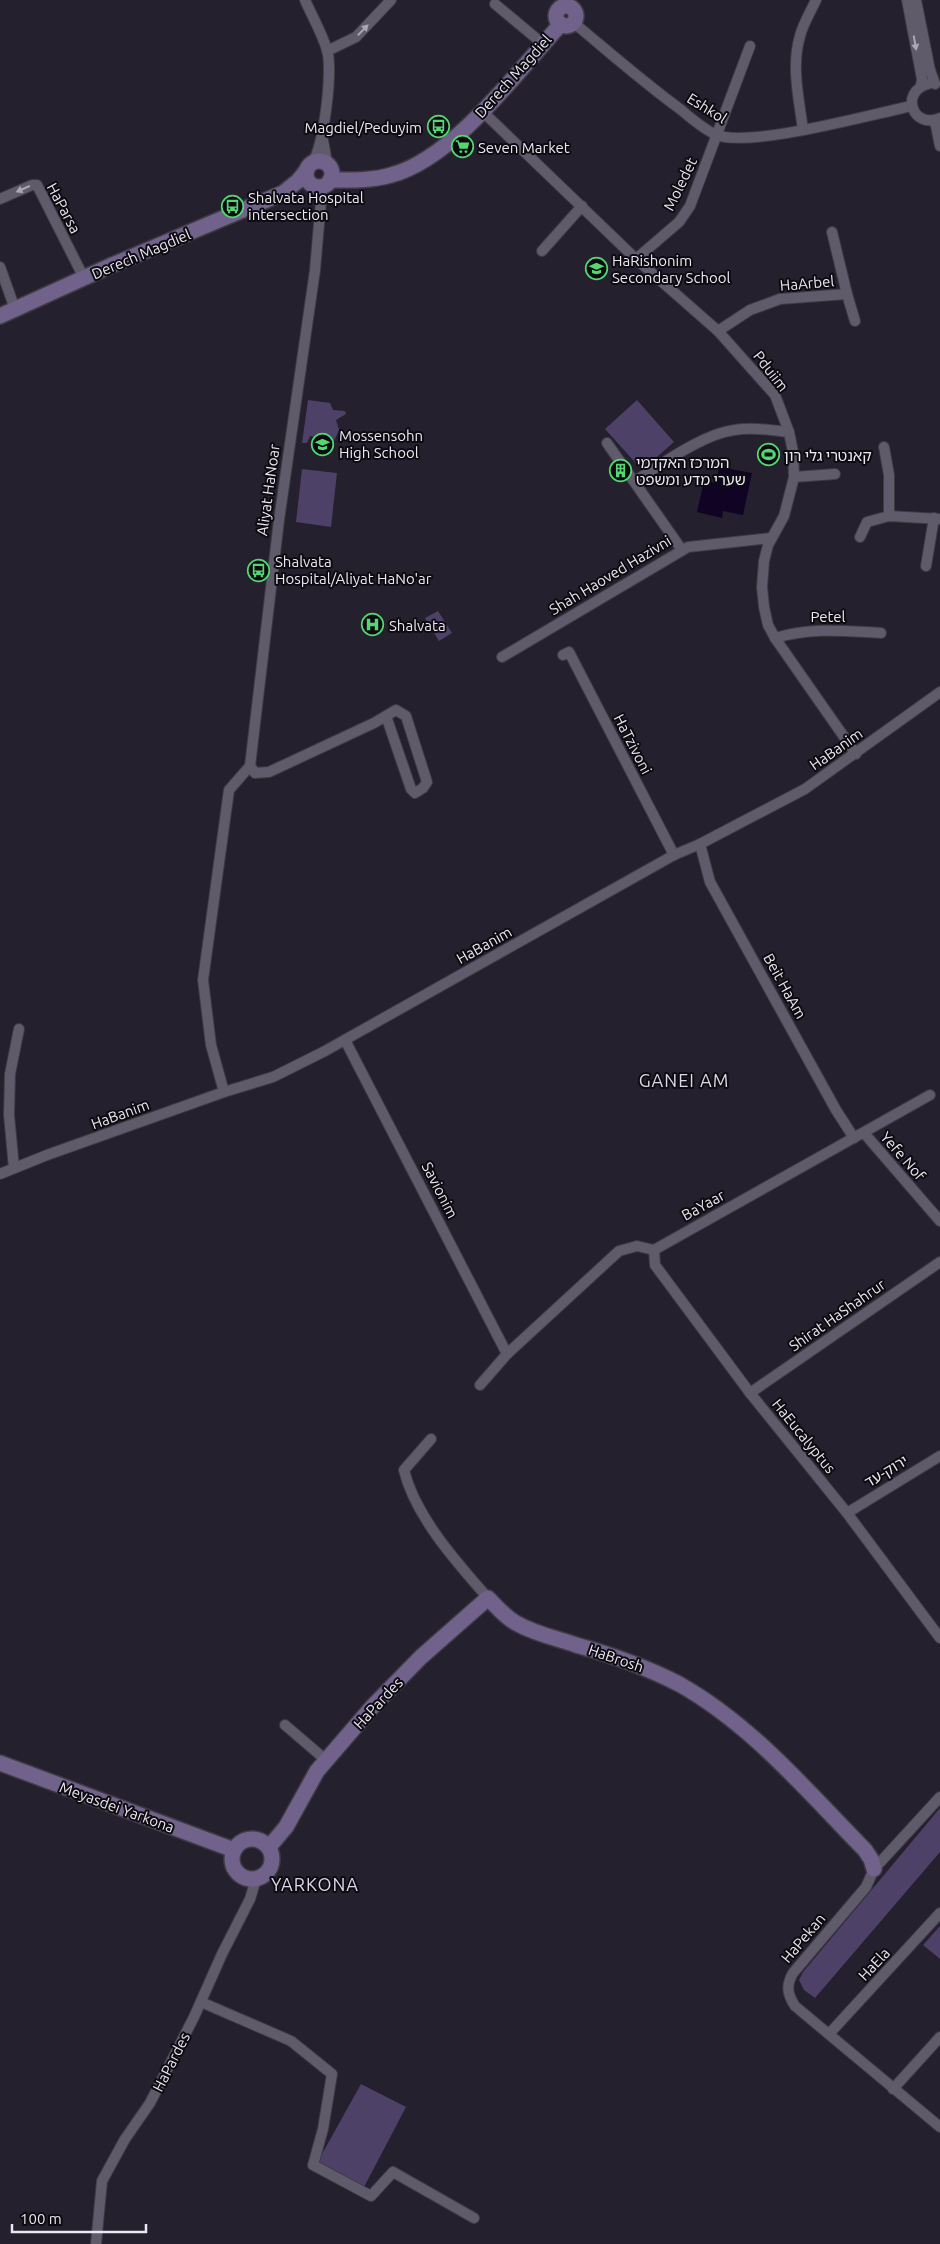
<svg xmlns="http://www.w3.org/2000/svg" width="940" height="2244" viewBox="0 0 940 2244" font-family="Ubuntu,'Noto Sans Hebrew',sans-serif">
<rect width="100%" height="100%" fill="#24202d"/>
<g fill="#4d4167">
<path d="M308,400L330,403L333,410L345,411L346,414L336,420L339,430L334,441L310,436L307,443H302Z"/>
<path d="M637,400L674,442L642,470L605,429Z"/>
<path d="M302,469L337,473L331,527L296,522Z"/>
<path d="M438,611L452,633L439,641L425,618Z"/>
<path d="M940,1808V1852L815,1998L804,1990L799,1980L803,1972Z"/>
<path d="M940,1926V1959L923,1945Z"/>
<path d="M361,2084L406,2107L363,2189L317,2163Z"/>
</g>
<path fill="#110324" d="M719,467L752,473L743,515L723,511L722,518L697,512L704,481L716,483Z"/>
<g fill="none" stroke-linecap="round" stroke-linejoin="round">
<defs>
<g id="street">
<path d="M305,0C312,16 322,33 327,50C333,70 324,147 312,163"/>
<path d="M907,0L922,79L921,86"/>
<path d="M916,0L930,70L935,84"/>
<path d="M495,4L537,39"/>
<path d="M574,23C609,52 643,82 680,109C691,118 704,130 717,135C751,148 872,114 912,106"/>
<path d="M327,51L356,37L391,0"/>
<path d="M928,84C899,92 913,130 940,118"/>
<path d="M482,111L636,259L718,331L775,395L789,432L793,452L794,477L784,516L768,545L764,561L762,587L764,607L768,625L775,638L856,754"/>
<path d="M935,121L940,146"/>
<path d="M803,130C799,99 791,66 800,36C803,24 811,11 816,0"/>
<path d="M323,140L327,163"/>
<path d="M320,186L321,201L315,270L279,520L250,766L255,773L269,772L374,723L396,710L406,716L427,782L423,788L415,793L411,789L386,716"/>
<path d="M0,199L32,185H37L84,278"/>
<path d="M542,251L582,206"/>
<path d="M636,259L679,222L690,206L750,46"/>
<path d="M0,267L15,309"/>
<path d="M847,294L855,321"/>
<path d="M718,331L750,310L780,299L847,294L832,232"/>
<path d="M607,443L682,550"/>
<path d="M884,447L889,475V516"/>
<path d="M794,477L835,474"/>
<path d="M635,481C662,464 703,434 734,430C752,427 771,430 789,432"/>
<path d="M860,537L867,522L889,516L940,519"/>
<path d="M926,566L934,518"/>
<path d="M775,638C813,627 843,631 881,633"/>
<path d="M563,655L569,652L674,855"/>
<path d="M502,657L688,547L771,538"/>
<path d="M700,844L710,882L836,1110L854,1138"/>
<path d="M345,1040L507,1354"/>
<path d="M224,1092L211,1045L203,980L229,790L250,766"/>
<path d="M864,1133L940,1221"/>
<path d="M14,1168L9,1115L10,1074L19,1029"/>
<path d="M0,1174L47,1155L224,1092L273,1077L325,1051L674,855L700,844L805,789L940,692"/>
<path d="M654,1250L655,1265L750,1393L847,1513L940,1638"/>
<path d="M480,1385L507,1354L619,1251L637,1246L654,1250L930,1095"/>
<path d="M750,1393L940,1262"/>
<path d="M431,1439L404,1470C415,1516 457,1563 488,1598"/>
<path d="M847,1513L940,1456"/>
<path d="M285,1725L327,1761"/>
<path d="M940,1797L874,1869L866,1887L793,1973C786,1985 787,1994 795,2006L940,2127"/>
<path d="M201,2002L291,2041L332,2074L323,2129L313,2165L371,2196L393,2172L474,2218"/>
<path d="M829,2034L940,1913"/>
<path d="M893,2089L940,2037"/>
<path d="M96,2244L102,2181L125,2139L150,2103L194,2017L222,1954L250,1899L256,1879"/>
</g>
<g id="secondary">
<circle cx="566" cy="16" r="10"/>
<circle cx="319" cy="174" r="13"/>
<path d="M330,180C351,180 371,181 391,175C453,159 518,71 561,24"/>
<path d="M0,316L110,266L283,193L298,181L307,170"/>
<path d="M0,1763L234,1850"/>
<circle cx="252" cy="1859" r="20"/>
<path d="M269,1847L286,1827L317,1771L373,1706L421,1657L488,1598C497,1607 505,1617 516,1623C535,1634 556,1638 576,1645C612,1655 646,1667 679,1684C752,1725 807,1791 865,1850L871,1859L874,1869"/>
</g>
</defs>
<use href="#street" stroke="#3e3b45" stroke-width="12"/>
<use href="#secondary" stroke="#3e3b45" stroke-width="18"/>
<use href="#street" stroke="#5f5b6a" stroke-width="10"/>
<use href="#secondary" stroke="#70628a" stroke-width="15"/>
</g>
<defs><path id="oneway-solid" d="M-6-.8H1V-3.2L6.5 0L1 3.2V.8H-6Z" transform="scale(1.25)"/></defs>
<g fill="#aba8b4">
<use href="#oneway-solid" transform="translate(363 30) rotate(-46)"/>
<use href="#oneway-solid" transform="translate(915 43) rotate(80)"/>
<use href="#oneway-solid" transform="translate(23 189) rotate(156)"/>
</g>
<defs>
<symbol id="bus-ring" viewBox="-11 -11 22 22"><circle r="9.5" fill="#0d0b11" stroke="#54d672" stroke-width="1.5"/><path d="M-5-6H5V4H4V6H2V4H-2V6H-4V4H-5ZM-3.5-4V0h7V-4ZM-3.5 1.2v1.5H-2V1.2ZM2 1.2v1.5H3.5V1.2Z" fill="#54d672"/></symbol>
<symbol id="supermarket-ring" viewBox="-11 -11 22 22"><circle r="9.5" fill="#0d0b11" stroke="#54d672" stroke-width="1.5"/><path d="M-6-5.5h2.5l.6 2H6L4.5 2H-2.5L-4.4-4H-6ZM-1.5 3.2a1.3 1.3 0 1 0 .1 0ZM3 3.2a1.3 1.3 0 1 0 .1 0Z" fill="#54d672"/></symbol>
<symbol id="school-ring" viewBox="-11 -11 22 22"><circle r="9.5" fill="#0d0b11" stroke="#54d672" stroke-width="1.5"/><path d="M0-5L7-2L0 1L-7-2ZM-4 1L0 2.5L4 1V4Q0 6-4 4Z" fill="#54d672"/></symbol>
<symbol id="stadium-ring" viewBox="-11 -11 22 22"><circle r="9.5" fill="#0d0b11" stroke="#54d672" stroke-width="1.5"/><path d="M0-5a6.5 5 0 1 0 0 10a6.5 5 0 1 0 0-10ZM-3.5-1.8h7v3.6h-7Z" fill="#54d672"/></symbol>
<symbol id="building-ring" viewBox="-11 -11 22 22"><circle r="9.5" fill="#0d0b11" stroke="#54d672" stroke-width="1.5"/><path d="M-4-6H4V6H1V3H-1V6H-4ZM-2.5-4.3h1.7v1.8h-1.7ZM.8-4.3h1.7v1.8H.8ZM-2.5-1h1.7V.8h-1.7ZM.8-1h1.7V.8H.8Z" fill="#54d672"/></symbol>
<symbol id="hospital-ring" viewBox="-11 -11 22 22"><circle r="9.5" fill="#0d0b11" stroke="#54d672" stroke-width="1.5"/><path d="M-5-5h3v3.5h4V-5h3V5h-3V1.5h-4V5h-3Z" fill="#54d672"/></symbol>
</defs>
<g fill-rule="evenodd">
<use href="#bus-ring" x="426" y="114" width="25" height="25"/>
<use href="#supermarket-ring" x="450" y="134" width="25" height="25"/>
<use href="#bus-ring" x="220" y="194" width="25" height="25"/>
<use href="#school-ring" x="584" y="256" width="25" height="25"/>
<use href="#school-ring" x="310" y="432" width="25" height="25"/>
<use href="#stadium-ring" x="756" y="442" width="25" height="25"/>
<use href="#building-ring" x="608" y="458" width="25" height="25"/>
<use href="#bus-ring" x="246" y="558" width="25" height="25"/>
<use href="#hospital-ring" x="360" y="612" width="25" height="25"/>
</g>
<g text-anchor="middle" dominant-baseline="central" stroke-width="4" stroke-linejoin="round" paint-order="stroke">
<g font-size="15" fill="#eae7f0" stroke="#0d0b11">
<text transform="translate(513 76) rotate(-48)">Derech Magdiel</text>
<text transform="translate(707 108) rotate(32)">Eshkol</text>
<text transform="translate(680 184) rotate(-64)">Moledet</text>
<text transform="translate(64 208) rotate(62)">HaParsa</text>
<text transform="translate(141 254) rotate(-23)">Derech Magdiel</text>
<text transform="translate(807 283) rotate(-5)">HaArbel</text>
<text transform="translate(771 371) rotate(52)">Pduiim</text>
<text transform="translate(268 490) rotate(-82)">Aliyat HaNoar</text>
<text transform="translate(610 575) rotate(-31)">Shah Haoved Hazivni</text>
<text x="828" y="616">Petel</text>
<text transform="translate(633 744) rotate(63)">HaTzivoni</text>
<text transform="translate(836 749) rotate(-35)">HaBanim</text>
<text transform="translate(484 945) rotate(-29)">HaBanim</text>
<text transform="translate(785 986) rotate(61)">Beit HaAm</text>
<text transform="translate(120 1114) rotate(-20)">HaBanim</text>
<text transform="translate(903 1156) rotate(49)">Yefe Nof</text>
<text transform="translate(440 1190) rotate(63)">Savionim</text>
<text transform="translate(703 1205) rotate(-29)">BaYaar</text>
<text transform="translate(837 1315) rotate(-35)">Shirat HaShahrur</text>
<text transform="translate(804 1436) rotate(51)">HaEucalyptus</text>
<text transform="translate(886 1471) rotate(-31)">ירוק-עד</text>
<text transform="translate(616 1658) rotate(19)">HaBrosh</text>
<text transform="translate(378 1703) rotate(-47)">HaPardes</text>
<text transform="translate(117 1807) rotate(20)">Meyasdei Yarkona</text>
<text transform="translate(803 1938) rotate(-50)">HaPekan</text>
<text transform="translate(874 1964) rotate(-47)">HaEla</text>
<text transform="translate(171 2062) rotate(-63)">HaPardes</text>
</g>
<g font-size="15" fill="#eae7f0" stroke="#0d0b11" text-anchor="start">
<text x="422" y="127" text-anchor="end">Magdiel/Peduyim</text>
<text x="478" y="147">Seven Market</text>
<text x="248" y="197">Shalvata Hospital<tspan x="248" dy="17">intersection</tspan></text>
<text x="612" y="260">HaRishonim<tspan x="612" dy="17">Secondary School</tspan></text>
<text x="339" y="435">Mossensohn<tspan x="339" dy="17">High School</tspan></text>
<text x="784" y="455">קאנטרי גלי רון</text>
<text x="636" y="462">המרכז האקדמי<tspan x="636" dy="17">שערי מדע ומשפט</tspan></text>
<text x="275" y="561">Shalvata<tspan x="275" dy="17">Hospital/Aliyat HaNo'ar</tspan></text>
<text x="389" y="625">Shalvata</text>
</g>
<g font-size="18" letter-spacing="1" fill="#dbd7e8" stroke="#0d0b11">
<text x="684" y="1080">GANEI AM</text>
<text x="315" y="1884">YARKONA</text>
</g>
</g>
<path d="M12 2224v8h134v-8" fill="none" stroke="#eae7f0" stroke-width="2.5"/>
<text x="20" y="2224" font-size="15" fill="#eae7f0" stroke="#0d0b11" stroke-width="4" paint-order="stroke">100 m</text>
</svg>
